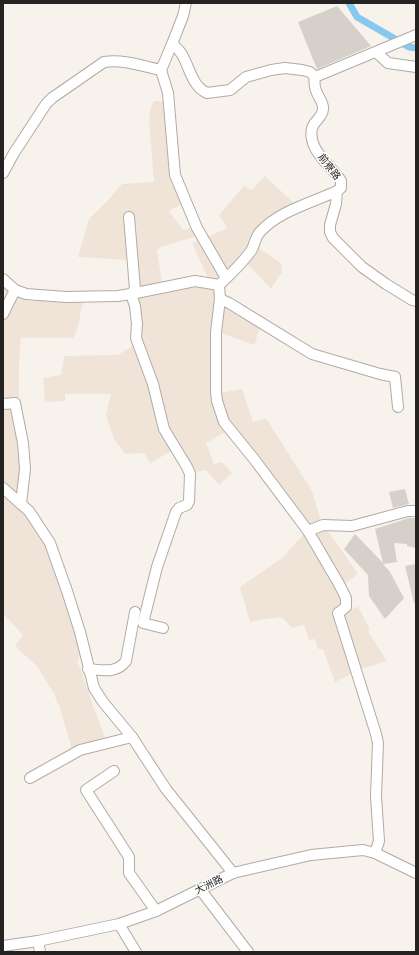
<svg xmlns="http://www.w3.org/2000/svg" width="419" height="955" viewBox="0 0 419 955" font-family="'Nunito Sans','Noto Sans TC',sans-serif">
<rect width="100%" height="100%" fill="#f8f2ed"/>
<g fill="#f0e4d9">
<path d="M154,101L169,102L174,174L187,201L169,211L183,230L198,225L200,235L161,247L157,250L162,283L131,289L128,260L78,257L89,219L110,198L122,184L154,182L149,120L151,107Z"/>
<path d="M265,176L301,210L268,226L256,246L281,263L282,272L271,289L245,261L228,283L224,293L225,303L262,323L254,345L221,333L220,393L242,389L253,422L266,418L312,491L321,521L358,574L343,585L350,611L358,606L370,630L368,631L387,661L361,669L335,682L323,649H318L315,639L309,640L304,625L292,628L284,619L279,617L250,622L240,587L282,558L304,534L236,441L225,432L206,443L214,464L222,462L232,473L219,485L206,470L192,473L175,449L150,463L144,453L125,454L114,439L106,415L111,394H65V401L45,402L43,378L61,375L64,356L118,355L134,345L135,296L208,278L192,243L204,237H208L227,228L219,215L244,186L252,190Z"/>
<path d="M3,284L11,291L21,298L30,301L83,299L78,327L73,338H21L19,364V399H15L24,499L41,529L75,621L80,655L77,663L81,670L91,700L106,741L72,750L61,711L54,694L37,666L15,646L23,635L3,613Z"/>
</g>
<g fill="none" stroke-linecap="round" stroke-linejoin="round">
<path stroke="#89c8ee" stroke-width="7" d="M349,3L357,17L409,47L416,48"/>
</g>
<g fill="#d6d0cb">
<path d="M337,6L371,46L317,69L298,22Z"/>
<path d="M405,489L409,504L393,508L389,492Z"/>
<path d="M409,518H416V548L407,546V544L394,543L397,562L383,564L390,572L404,598L385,619L369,596L368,575L344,549L355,534L383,563L375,529Z"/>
<path d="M416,564V603H414L405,566Z"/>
</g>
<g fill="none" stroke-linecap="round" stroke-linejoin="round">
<defs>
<g id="minor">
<path d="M172,44L183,16L186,3"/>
<path d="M376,52L388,63L416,67"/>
<path d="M161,70L168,93L175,175L197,228L226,278"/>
<path d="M3,173L14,153L46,104L52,98L104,62C124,59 142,66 161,70L172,44C190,55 187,84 207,93L230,90L246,77L271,70L285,68L302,70L310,72L315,77"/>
<path d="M337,191L336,204L330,225V232L333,238L362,267L386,284L412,300L416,301"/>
<path d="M129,217L135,289L131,294L135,306L137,324L136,338L153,384L164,429L187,467L190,474L189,501L187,505L179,508L176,512L157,567L143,623L163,628"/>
<path d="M3,279L15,290L26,294L66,297L118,296L131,294L195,281L219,285L220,299L216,332V392L217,401L224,422L254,459L308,531L339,584L346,598V607L338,613L376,734L378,743L376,796L379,841L375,853"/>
<path d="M219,285C230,275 242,263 251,251C255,245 255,237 260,232C279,211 311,203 337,191L341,188V181C331,165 307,150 312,128C314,121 323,117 323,109C324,99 312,94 315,77L416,35"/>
<path d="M220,299L229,303L312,354L380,374L395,377L398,407"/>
<path d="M3,314L15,290"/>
<path d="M3,404L15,403L23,443L25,469L21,504L29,511L50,543L67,591L80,632L94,688L103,702L132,737L166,789L233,873"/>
<path d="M3,488L21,504"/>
<path d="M308,531L323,525L352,526L408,511H416"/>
<path d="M88,669C103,670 116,674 126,661L135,612"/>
<path d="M114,771L86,790L129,857V873L156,911"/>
<path d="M30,778L80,750L132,737"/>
<path d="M200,889L248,952"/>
<path d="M119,924L136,952"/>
<path d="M38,941L40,952"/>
<path d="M3,946L38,941L119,924L156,911L233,873L311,855L363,850L375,853L416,873"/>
</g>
</defs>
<use href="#minor" stroke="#b1aba6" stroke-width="12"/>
<use href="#minor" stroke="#fff" stroke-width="10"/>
</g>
<g text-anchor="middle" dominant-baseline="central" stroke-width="3" stroke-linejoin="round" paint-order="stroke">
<g font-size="10" fill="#252321" stroke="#fff">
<text transform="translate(329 167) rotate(52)">前寮路</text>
<text transform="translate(209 885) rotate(-26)">大洲路</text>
</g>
</g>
<rect width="419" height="955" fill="none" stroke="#252321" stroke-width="8"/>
</svg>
